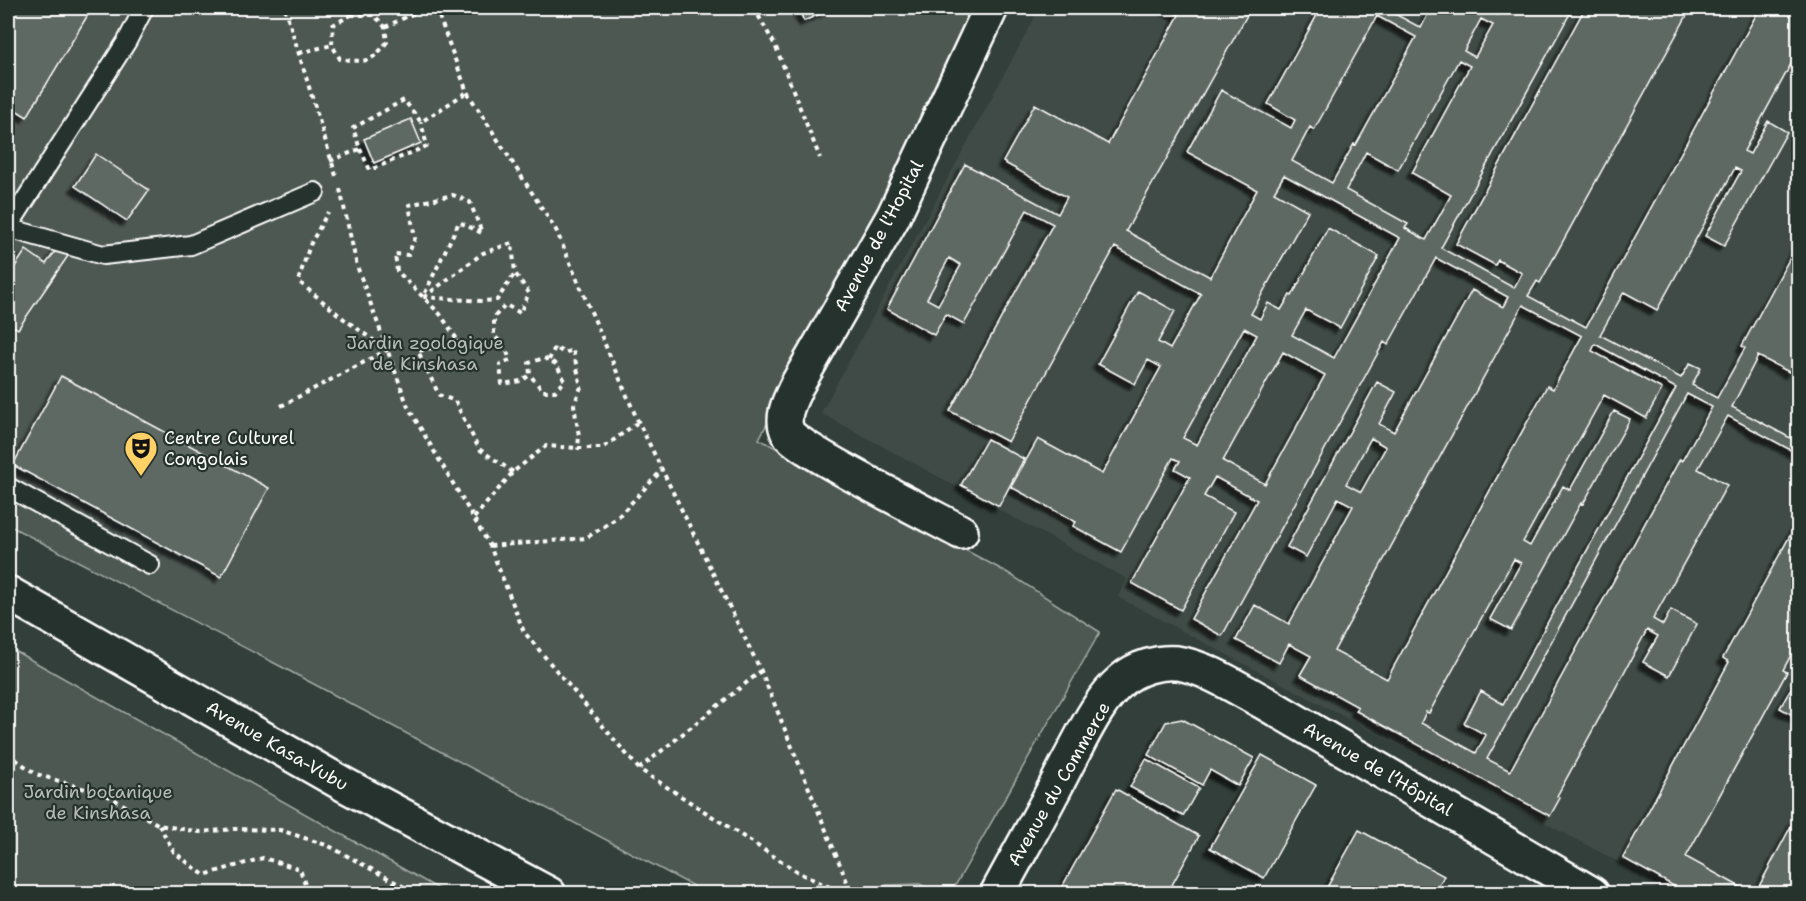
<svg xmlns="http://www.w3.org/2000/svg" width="1806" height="901" viewBox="0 0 1806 901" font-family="'Shantell Sans',sans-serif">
<defs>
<filter id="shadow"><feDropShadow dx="-5.5" dy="5.5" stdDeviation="1.5" flood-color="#0009"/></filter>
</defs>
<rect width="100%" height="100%" fill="#333f3a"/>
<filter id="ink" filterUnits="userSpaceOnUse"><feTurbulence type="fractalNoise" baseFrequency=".0167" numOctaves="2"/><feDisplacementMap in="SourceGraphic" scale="12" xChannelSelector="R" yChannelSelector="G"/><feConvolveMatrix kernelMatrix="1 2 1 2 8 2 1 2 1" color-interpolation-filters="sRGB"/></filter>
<g filter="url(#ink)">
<path fill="#404c47" d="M1040,8H1798V893H1677L1118,597L1127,579L821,413Z"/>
<g fill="#4d5853" stroke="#a6aca9" stroke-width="1.5">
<path d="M8,8H984L759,439L1008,573L1100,632L951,893H937L920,884L887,885L863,894L706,893L278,665L8,525Z"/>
<path d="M8,647L446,893H8Z"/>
</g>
<g fill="#5f6964" stroke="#fff" stroke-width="1.5" fill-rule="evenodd" filter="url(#shadow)">
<path d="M8,8H92L27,117L8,105Z"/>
<path d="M798,8H833L804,21Z"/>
<path d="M1165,8H1251L1126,231L1210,277L1257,190L1187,152L1221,90L1291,128L1295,120L1268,104L1321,8H1384L1421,28L1431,8H1488L1498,15L1502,8H1573L1441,248L1514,288L1522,273L1498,260L1495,265L1456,244L1585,8H1691L1540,283L1537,281L1528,296L1586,327L1760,8H1798V51L1744,151L1750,154L1768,121L1787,132L1724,246L1705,236L1741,171L1735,168L1657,310L1624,292L1600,335L1681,378L1690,363L1701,368L1692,385L1717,398L1745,348L1742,346L1798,243V360L1791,373L1758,356L1732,407L1798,442V454L1728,416L1698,469L1727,485L1653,619L1663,625L1671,610L1697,624L1669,676L1643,662L1658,636L1647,630L1557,796L1560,798L1550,816L1356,711L1358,707L1300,675L1311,656L1289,644L1279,663L1236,640L1255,605L1289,624L1353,506L1338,498L1306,557L1287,547L1377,382L1396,392L1379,424L1394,432L1472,290L1503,307L1508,297L1436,258L1388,345L1384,342L1222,636L1191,619L1257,500L1215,477L1204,496L1234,512L1181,610L1132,583L1190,477L1175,469L1180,461L1173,458L1121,552L1073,526L1076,522L1011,487L1038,439L1102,474L1161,367L1148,360L1135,384L1098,364L1138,291L1175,311L1158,342L1170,349L1201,294L1115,247L1008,442L950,411L1053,224L1027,210L964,324L946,314L934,335L887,309L965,164L1058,214L1067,197L1003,162L1035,104L1108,144L1179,15ZM1377,16L1416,37L1356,145L1354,144L1332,183L1292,161L1310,127L1314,130ZM1481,19L1493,25L1475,57L1464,51ZM1459,60L1470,66L1412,173L1451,195L1426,240L1405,228L1408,224L1346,190L1366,152L1398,170ZM1284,175L1400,238L1334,358L1292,335L1306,310L1340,328L1379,256L1328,228L1292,296L1290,295L1281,310L1268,303L1260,319L1251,314L1308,211L1274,192ZM949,258L961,265L938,305L927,299ZM1523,305L1582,336L1553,389L1547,386L1387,679L1334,651ZM1244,328L1257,335L1197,445L1183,438ZM1595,344L1676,388L1503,704L1481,691L1464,723L1486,735L1476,753L1421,723L1426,712L1429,713L1514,559L1521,563L1490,619L1511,630L1581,503L1583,504L1630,419L1614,411L1570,490L1563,486L1530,546L1523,542L1604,395L1646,418L1662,389L1592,351ZM1283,352L1325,375L1265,484L1223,461ZM1687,394L1712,407L1682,461L1680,459L1510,771L1487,759ZM1371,438L1386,447L1361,492L1346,484Z"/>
<path d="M411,119L421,143L374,163L364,139Z"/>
<path d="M96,154L149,190L127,221L75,186Z"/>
<path d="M59,246L70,253L18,329L15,327L8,328V277L26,250L46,264Z"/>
<path d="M61,376L269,488L221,577L13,465Z"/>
<path d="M987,439L1024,459L999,506L961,485Z"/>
<path d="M1798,521V642L1783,670L1787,672L1686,857L1753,894H1688L1623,858L1729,662L1723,658Z"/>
<path d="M1796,680L1798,681V718L1780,708Z"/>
<path d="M1182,719L1254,758L1238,786L1210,770L1202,785L1148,755L1166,722Z"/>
<path d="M1262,755L1316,785L1264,878L1210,848Z"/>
<path d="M1146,759L1199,788L1183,816L1130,787Z"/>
<path d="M1116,789L1199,836L1167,894H1072L1062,887Z"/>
<path d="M1798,813V894H1755Z"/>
<path d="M1359,830L1444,876L1434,894H1329L1325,891Z"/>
</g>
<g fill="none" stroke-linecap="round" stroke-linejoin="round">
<defs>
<g id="service">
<path d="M8,227L127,41L144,8"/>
<path d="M8,228L103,255L191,245L315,192"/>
<path d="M8,487L150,565"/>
</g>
<g id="minor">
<path d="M961,532C937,519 794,447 788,433C780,417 790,400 797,385L893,217L991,8"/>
<path d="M997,894C1020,851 1045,808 1067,764C1082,737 1098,700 1122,680C1136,668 1158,661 1177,663C1206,667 1239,689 1265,703L1592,894"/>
</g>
<path id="primary" d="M8,593L345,785L549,894"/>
</defs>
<use href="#service" stroke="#fff" stroke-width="22"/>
<use href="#minor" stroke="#fff" stroke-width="38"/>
<use href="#primary" stroke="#fff" stroke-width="38"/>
<g stroke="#fff" stroke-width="4" stroke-dasharray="4.5 4.5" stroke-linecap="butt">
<path d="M285,8L337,179"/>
<path d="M436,8L467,92L556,230L637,419L761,671L852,894"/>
<path d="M754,8L775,45L820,158"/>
<path d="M351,15H374L385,27L387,42C370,64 367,62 340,59L332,45L333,25Z"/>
<path d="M385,27L425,8"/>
<path d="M299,53L332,45"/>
<path d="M360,149L370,170L427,146L421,122"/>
<path d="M330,161L360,149L353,128L404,100L421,122L467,92"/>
<path d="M340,189L357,266L408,407L490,546L524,632L639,769L801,874L845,894"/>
<path d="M424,297L483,253L512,243L515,273"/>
<path d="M544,358L556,364L565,381L555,391H543L530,375L529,363Z"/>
<path d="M549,360L555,347L564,353L573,350L581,387L574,405L579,436L578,448H603L638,422"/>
<path d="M281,406L387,350L344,319L298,281L310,245L328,212"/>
<path d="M513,472L479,449L455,401L439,395L418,351L459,342L440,314L397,271L395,254L408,255L415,238L409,205L453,195L470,202L482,233L459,222L423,297L482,301L497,300L515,273L529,293L520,313L506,305L494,317V335L506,349L510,360L500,364L502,384L521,381L530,375"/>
<path d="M474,518L513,472L546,446L578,448"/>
<path d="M490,546L586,538L617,518L662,470"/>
<path d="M8,754L36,774L108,796L159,825L200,832L234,829L280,830L329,846L417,894"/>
<path d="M639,769L761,671"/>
<path d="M159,825L174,852L204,875L263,858L300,869L308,894"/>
</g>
<use href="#service" stroke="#26332d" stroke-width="18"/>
<use href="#minor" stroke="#26332d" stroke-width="33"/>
<use href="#primary" stroke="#26332d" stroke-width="33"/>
</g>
</g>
<defs>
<symbol id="theatre-pin" viewBox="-11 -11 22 30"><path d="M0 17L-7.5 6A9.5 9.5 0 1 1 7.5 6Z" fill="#ffd166" stroke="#26332d"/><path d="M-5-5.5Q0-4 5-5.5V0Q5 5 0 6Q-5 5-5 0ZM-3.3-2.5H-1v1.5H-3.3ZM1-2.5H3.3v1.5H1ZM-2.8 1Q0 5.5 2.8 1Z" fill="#111"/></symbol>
</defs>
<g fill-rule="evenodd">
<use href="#theatre-pin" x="122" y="429" width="38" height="52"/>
</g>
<g text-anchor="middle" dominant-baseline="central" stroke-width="4.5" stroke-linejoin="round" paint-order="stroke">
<g font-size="18" fill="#fff" stroke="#26332d">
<text transform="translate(879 236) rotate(-62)">Avenue de l'Hopital</text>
<text transform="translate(277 746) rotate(30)">Avenue Kasa-Vubu</text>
<text transform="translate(1378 769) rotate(30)">Avenue de l’Hôpital</text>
<text transform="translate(1059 784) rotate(-60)">Avenue du Commerce</text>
</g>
<g font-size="18" fill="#b8bcba" stroke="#26332d">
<text x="425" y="343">Jardin zoologique<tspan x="425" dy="21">de Kinshasa</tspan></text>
<text x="98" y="792">Jardin botanique<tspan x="98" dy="21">de Kinshasa</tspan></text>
</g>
<g font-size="18" fill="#fff" stroke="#26332d" text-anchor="start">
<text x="164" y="438">Centre Culturel<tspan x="164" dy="21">Congolais</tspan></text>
</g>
</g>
<rect width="1806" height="901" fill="none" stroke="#26332d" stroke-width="30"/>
<rect x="15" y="15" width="1776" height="871" fill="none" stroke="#fff" stroke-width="2" filter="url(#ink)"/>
</svg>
